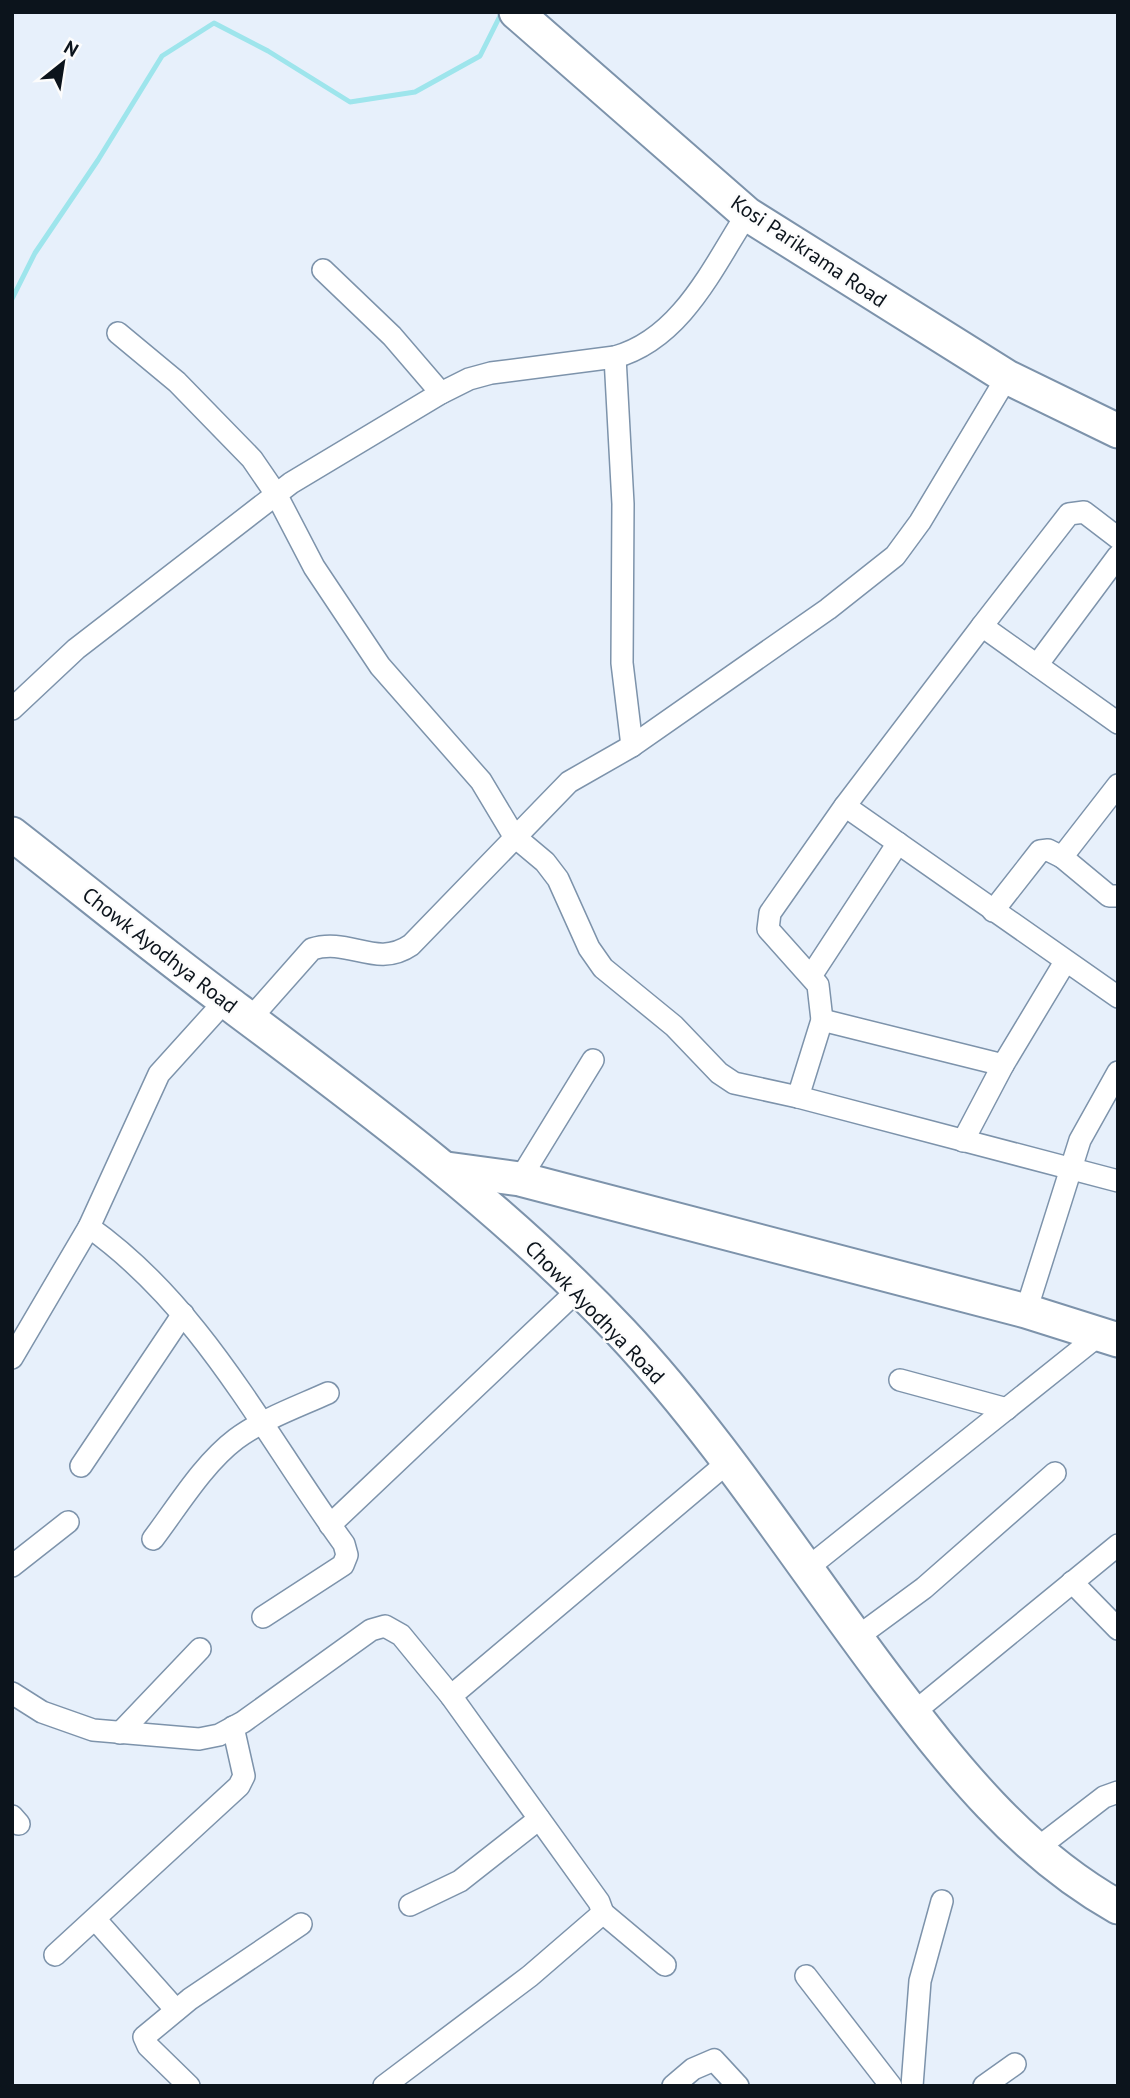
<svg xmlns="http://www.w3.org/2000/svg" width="1130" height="2098" viewBox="0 0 1130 2098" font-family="'PT Sans',sans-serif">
<rect width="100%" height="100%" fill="#e7f0fb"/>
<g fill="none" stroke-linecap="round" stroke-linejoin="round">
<path stroke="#9ee5ec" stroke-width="5" d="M12,299L35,253L98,160L162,56L214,23L268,51L350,102L415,92L480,56L502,12"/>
<defs>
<g id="minor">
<path d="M323,270L392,336L441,393"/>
<path d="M118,333L177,382L252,459L276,494L314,567L380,666L481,781L514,836L545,862L558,879L589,948L603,968L674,1026L719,1073L734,1083L798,1097L1118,1181"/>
<path d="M615,357L623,504L622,663L632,746"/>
<path d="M982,626L1069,514L1084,512L1118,538"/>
<path d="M1037,665L1118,556"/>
<path d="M12,709L76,649L291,483L441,393L469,379L491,373L615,357C681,339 713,267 747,214"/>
<path d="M845,806L1118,997"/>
<path d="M1062,857L1109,896H1118"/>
<path d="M993,911L1040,851L1048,850L1062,857L1118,785"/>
<path d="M811,976L898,843"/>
<path d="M250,1019L312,949C349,937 376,969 411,945L569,782L632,746L828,609L895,556L920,522L1007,377"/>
<path d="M822,1020L1003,1065L1065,962"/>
<path d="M798,1097L822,1020L818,985L768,929L770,913L845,806L982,626L1118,723"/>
<path d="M963,1141L1003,1065"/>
<path d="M520,1179L593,1060"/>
<path d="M89,1227C202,1307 264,1434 344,1544L347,1555L343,1565L263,1617"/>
<path d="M1026,1311L1080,1140L1118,1072"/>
<path d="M12,1358L89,1227L159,1074L225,1001"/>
<path d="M900,1380L1007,1409"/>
<path d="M81,1466L183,1314"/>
<path d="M330,1525L578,1290"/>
<path d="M153,1539C178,1506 203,1464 236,1439C263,1419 297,1407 328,1393"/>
<path d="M12,1566L68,1522"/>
<path d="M805,1570L1099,1335"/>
<path d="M1072,1582L1118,1629"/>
<path d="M856,1638L924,1588L1055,1473"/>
<path d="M12,1693L42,1712L93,1730L199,1739L219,1735L243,1722L371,1630L385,1626L401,1635L451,1696L599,1902L603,1913L530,1976L384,2086"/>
<path d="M451,1696L727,1463"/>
<path d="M913,1713L1118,1545"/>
<path d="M120,1733L200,1649"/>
<path d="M12,1816L19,1824"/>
<path d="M1035,1850L1104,1797L1118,1792"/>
<path d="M410,1905L460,1881L539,1819"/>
<path d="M603,1913L665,1965"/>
<path d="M95,1919L176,2010"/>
<path d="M55,1955L239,1786L244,1776L233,1727"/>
<path d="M806,1976L891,2086"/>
<path d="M189,2086L148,2046L144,2037L190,1999L301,1924"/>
<path d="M673,2086L693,2069L714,2060L738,2086"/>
<path d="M912,2086L920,1981L942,1901"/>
<path d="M984,2086L1015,2064"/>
</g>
<g id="primary">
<path d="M516,12L747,214L1007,377L1118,431"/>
<path d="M12,834C84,890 154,948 227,1002C365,1105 503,1207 621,1332C718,1435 801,1565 887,1679C953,1766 1020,1852 1118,1907"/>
<path d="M447,1169L520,1179L1026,1311L1118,1340"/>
</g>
</defs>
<use href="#minor" stroke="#7d93ab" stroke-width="24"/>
<use href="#primary" stroke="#7d93ab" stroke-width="37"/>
<use href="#minor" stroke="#fff" stroke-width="21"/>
<use href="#primary" stroke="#fff" stroke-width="33"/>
</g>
<g text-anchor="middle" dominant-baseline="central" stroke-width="5" stroke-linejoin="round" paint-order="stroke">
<g font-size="21" fill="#0c141c" stroke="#fcfcfc">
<text transform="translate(809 251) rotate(34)">Kosi Parikrama Road</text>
<text transform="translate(160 950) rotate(38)">Chowk Ayodhya Road</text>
<text transform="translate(595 1312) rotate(46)">Chowk Ayodhya Road</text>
</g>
</g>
<rect width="1130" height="2098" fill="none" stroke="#0c141c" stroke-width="28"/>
<g transform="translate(63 63) rotate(30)" stroke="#fcfcfc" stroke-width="5" paint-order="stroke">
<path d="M0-5L12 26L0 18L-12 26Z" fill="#0c141c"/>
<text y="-10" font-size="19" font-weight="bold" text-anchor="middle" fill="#0c141c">N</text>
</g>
</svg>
